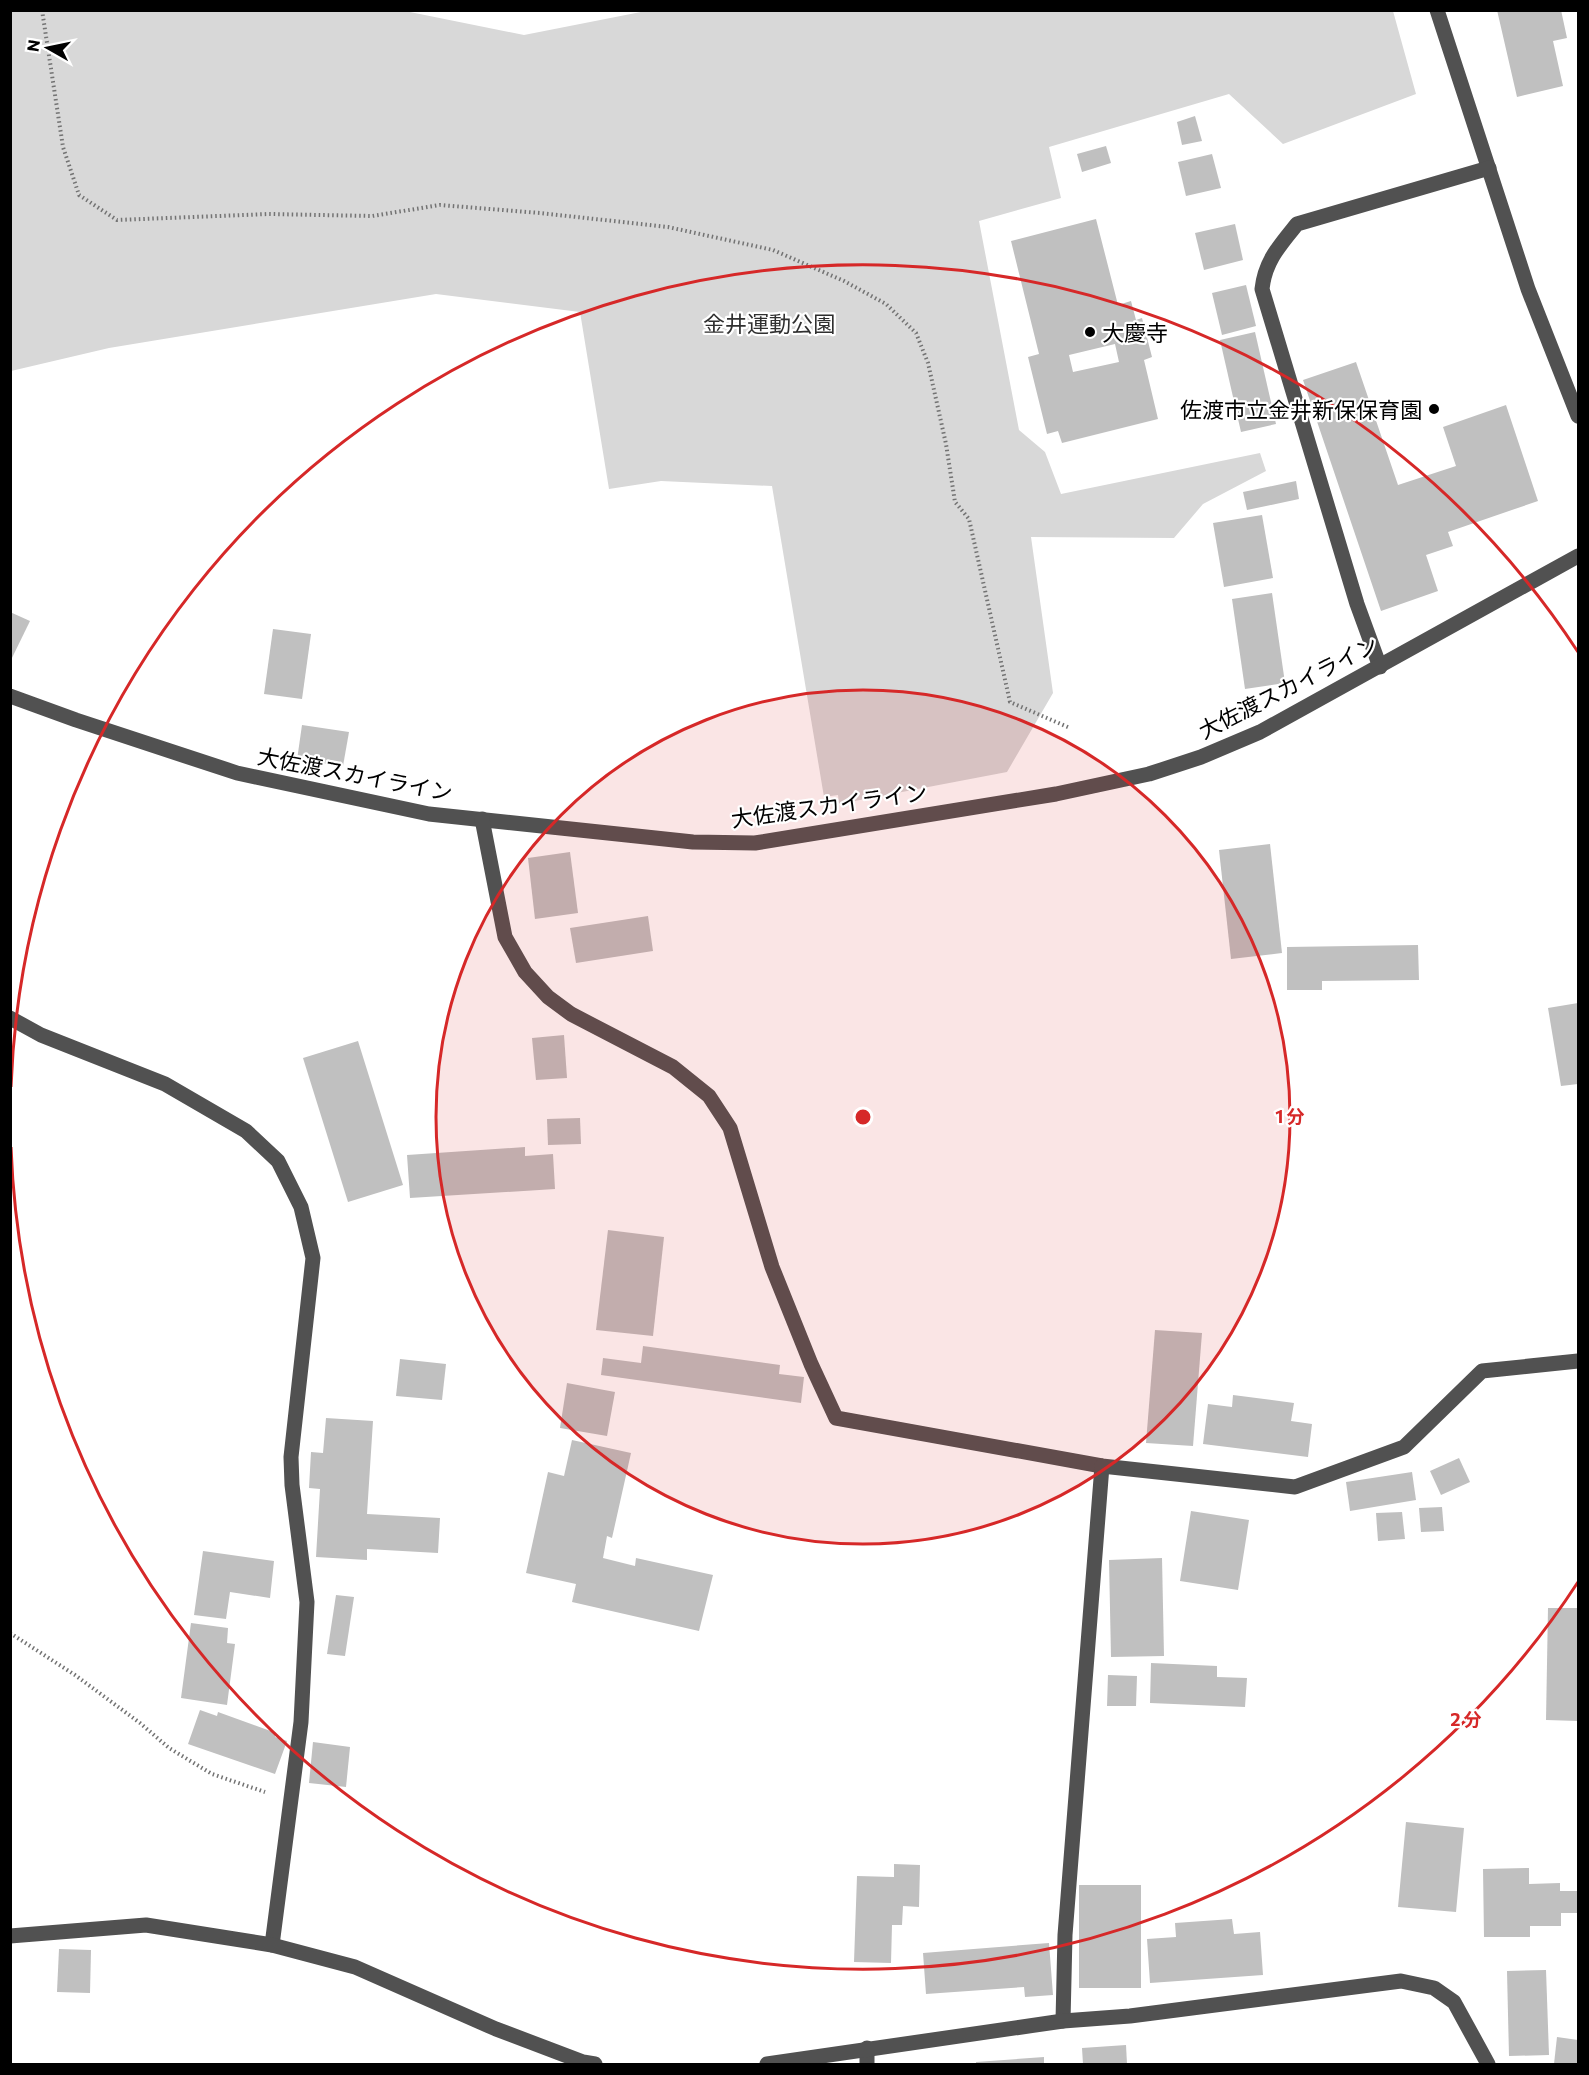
<svg xmlns="http://www.w3.org/2000/svg" width="1589" height="2075" viewBox="0 0 1589 2075" font-family="Commissioner,'Noto Sans JP',sans-serif">
<rect width="100%" height="100%" fill="#fff"/>
<path fill="#d8d8d8" d="M400,10L524,35L651,10L1393,11L1416,94L1283,144L1229,94L1049,147L1061,198L979,221L1019,430L1045,452L1061,494L1260,453L1266,471L1203,504L1174,538L1031,537L1053,693L1007,772L839,804L838,795L824,797L772,486L661,481L609,489L580,312L436,294L109,348L11,371V11Z"/>
<g fill="#c0c0c0" fill-rule="evenodd">
<path d="M1497,10H1561L1567,38L1553,41L1563,86L1517,97Z"/>
<path d="M1195,116L1202,141L1182,145L1177,122Z"/>
<path d="M1106,146L1111,163L1082,172L1077,154Z"/>
<path d="M1212,154L1221,188L1186,196L1178,162Z"/>
<path d="M1096,219L1118,305L1131,301L1136,320L1142,318L1152,357L1144,360L1158,419L1062,443L1058,431L1047,434L1028,357L1039,354L1011,241ZM1115,344L1119,362L1073,372L1069,355Z"/>
<path d="M1235,224L1243,260L1204,270L1195,233Z"/>
<path d="M1246,285L1256,326L1222,335L1212,293Z"/>
<path d="M1255,332L1276,424L1241,432L1220,340Z"/>
<path d="M1356,362L1398,485L1456,466L1443,427L1506,405L1538,501L1448,532L1453,546L1426,555L1438,591L1381,611L1303,380Z"/>
<path d="M1296,481L1299,499L1247,510L1243,492Z"/>
<path d="M1262,515L1273,578L1224,587L1213,523Z"/>
<path d="M1272,593L1285,683L1245,689L1232,599Z"/>
<path d="M10,612L30,621L10,662Z"/>
<path d="M273,629L311,634L302,699L264,694Z"/>
<path d="M302,725L349,732L343,766L297,760Z"/>
<path d="M1270,844L1282,953L1231,959L1219,850Z"/>
<path d="M570,852L578,913L535,919L528,858Z"/>
<path d="M648,916L653,951L576,963L570,928Z"/>
<path d="M1418,945L1419,980L1322,981V990H1287V947Z"/>
<path d="M1578,1003V1084L1561,1086L1548,1008Z"/>
<path d="M564,1035L567,1078L536,1080L532,1038Z"/>
<path d="M358,1041L403,1185L348,1202L303,1058Z"/>
<path d="M580,1118L581,1144L548,1145L547,1119Z"/>
<path d="M525,1147V1156L553,1154L555,1189L410,1198L407,1155Z"/>
<path d="M608,1230L664,1237L653,1336L596,1330Z"/>
<path d="M1155,1330L1202,1333L1193,1446L1146,1443Z"/>
<path d="M643,1346L780,1365L779,1374L804,1377L801,1403L601,1375L603,1358L641,1363Z"/>
<path d="M400,1359L446,1364L442,1400L396,1396Z"/>
<path d="M567,1383L615,1392L607,1436L560,1428Z"/>
<path d="M1233,1395L1294,1403L1291,1421L1312,1424L1308,1457L1203,1444L1208,1404L1232,1407Z"/>
<path d="M326,1418L373,1421L367,1514L440,1518L438,1553L367,1549V1560L316,1557L320,1489L309,1488L311,1452L323,1453Z"/>
<path d="M572,1440L631,1453L612,1538L607,1536L603,1558L635,1566L636,1558L713,1575L699,1631L572,1602L576,1584L526,1573L548,1472L564,1476Z"/>
<path d="M1459,1458L1470,1482L1441,1495L1430,1471Z"/>
<path d="M1412,1472L1416,1500L1350,1511L1346,1482Z"/>
<path d="M1442,1507L1444,1531L1421,1532L1419,1508Z"/>
<path d="M1191,1511L1249,1520L1238,1590L1180,1581Z"/>
<path d="M1402,1512L1405,1539L1378,1541L1376,1513Z"/>
<path d="M203,1551L274,1561L270,1598L230,1592L226,1619L194,1615Z"/>
<path d="M1162,1558L1164,1656L1111,1657L1109,1560Z"/>
<path d="M336,1595L354,1597L345,1656L327,1654Z"/>
<path d="M1548,1608H1578V1721L1546,1720Z"/>
<path d="M191,1623L228,1628L227,1643L235,1644L227,1705L181,1698Z"/>
<path d="M1151,1663L1217,1666V1677L1247,1678L1245,1707L1150,1703Z"/>
<path d="M1108,1675L1137,1676L1136,1706H1107Z"/>
<path d="M200,1710L217,1716L218,1712L276,1733L275,1737L287,1741L275,1774L188,1744Z"/>
<path d="M313,1742L350,1747L346,1787L309,1783Z"/>
<path d="M1406,1822L1464,1828L1456,1912L1398,1907Z"/>
<path d="M894,1864L920,1865L919,1907L903,1906L902,1925H892L891,1963L854,1962L857,1876L894,1877Z"/>
<path d="M1529,1868V1884L1560,1883V1891H1578V1913H1561V1926H1530V1937H1484L1483,1869Z"/>
<rect x="1079" y="1885" width="62" height="103"/>
<path d="M1232,1919L1234,1934L1260,1932L1263,1975L1150,1983L1147,1939L1176,1937L1175,1923Z"/>
<path d="M1049,1943L1053,1995L1025,1997L1024,1987L926,1994L923,1953Z"/>
<path d="M59,1949L91,1950L90,1993L57,1992Z"/>
<path d="M1546,1970L1549,2055L1509,2056L1507,1971Z"/>
<path d="M1557,2037L1578,2040V2064H1554Z"/>
<path d="M1126,2045L1127,2064H1083L1082,2048Z"/>
<path d="M1044,2057V2064H976V2062Z"/>
</g>
<g fill="none" stroke-linecap="round" stroke-linejoin="round">
<g stroke="#737373" stroke-width="4" stroke-dasharray="1.5 3" stroke-linecap="butt">
<path d="M42,10L63,147L79,195L117,220L269,214L372,216L440,205L540,213L668,227L773,250L844,281L886,304L916,333L928,363L946,444L955,502L969,519L1010,702L1070,728"/>
<path d="M10,1633L75,1675L140,1723L169,1748L212,1774L265,1792"/>
</g>
<g stroke="#515151" stroke-width="15">
<path d="M1437,10L1528,289L1578,416"/>
<path d="M1380,667L1357,604L1262,289C1265,261 1280,245 1297,224L1489,168"/>
<path d="M10,696L76,720L237,773L429,814L693,842L755,843L1056,794L1149,774L1201,757L1260,732L1578,556"/>
<path d="M482,819L505,937L525,972L548,997L571,1014L673,1067L709,1096L730,1128L772,1267L811,1364L836,1418L1102,1466L1295,1487L1404,1447L1482,1371L1578,1361"/>
<path d="M10,1018L41,1035L165,1084L246,1131L278,1161L301,1207L313,1258L291,1457L292,1485L307,1602L301,1722L272,1945"/>
<path d="M10,1936L146,1925L272,1945L355,1967L496,2029L583,2062L595,2064"/>
<path d="M1063,2021L1065,1935L1102,1466"/>
<path d="M867,2048V2064"/>
<path d="M767,2064L1063,2021L1130,2016L1401,1981L1434,1988L1454,2002L1488,2064"/>
</g>
</g>
<circle cx="863" cy="1117" r="427" fill="#d62828" fill-opacity=".12"/>
<g fill="none" stroke="#d62828" stroke-width="3">
<circle cx="863" cy="1117" r="427"/>
<path d="M1578 1582A853 853 0 0 1 11 1147M11 1087A853 853 0 0 1 1578 652"/>
</g>
<g fill="#000" stroke="#fff" stroke-width="2">
<circle cx="1090" cy="332" r="6"/>
<circle cx="1434" cy="409" r="6"/>
</g>
<g text-anchor="middle" dominant-baseline="central" stroke-width="4.5" stroke-linejoin="round" paint-order="stroke">
<g font-size="22" fill="#2f2f2f" stroke="#fff">
<text x="769" y="323">金井運動公園</text>
</g>
<g font-size="22" fill="#000" stroke="#fff" text-anchor="start">
<text x="1102" y="332">大慶寺</text>
<text x="1422" y="409" text-anchor="end">佐渡市立金井新保保育園</text>
</g>
<g font-size="22" fill="#000" stroke="#fff">
<text transform="translate(1288 687) rotate(-27)">大佐渡スカイライン</text>
<text transform="translate(355 774) rotate(11)">大佐渡スカイライン</text>
<text transform="translate(829 805) rotate(-8)">大佐渡スカイライン</text>
</g>
</g>
<circle cx="863" cy="1117" r="9" fill="#d62828" stroke="#fff" stroke-width="3"/>
<g font-size="18" text-anchor="middle" font-weight="bold" fill="#d62828" stroke="#fff" stroke-width="4.5" stroke-linejoin="round" paint-order="stroke">
<text x="1290" y="1123">1 分</text>
<text x="1466" y="1726">2 分</text>
</g>
<rect width="1589" height="2075" fill="none" stroke="#000000" stroke-width="24"/>
<g transform="translate(48 48) rotate(279)" stroke="#ffffff" stroke-width="4.5" paint-order="stroke">
<path d="M0-4.5L10 22L0 15L-10 22Z" fill="#000000"/>
<text y="-9" font-size="16" font-weight="bold" text-anchor="middle" fill="#000000">N</text>
</g>
</svg>
